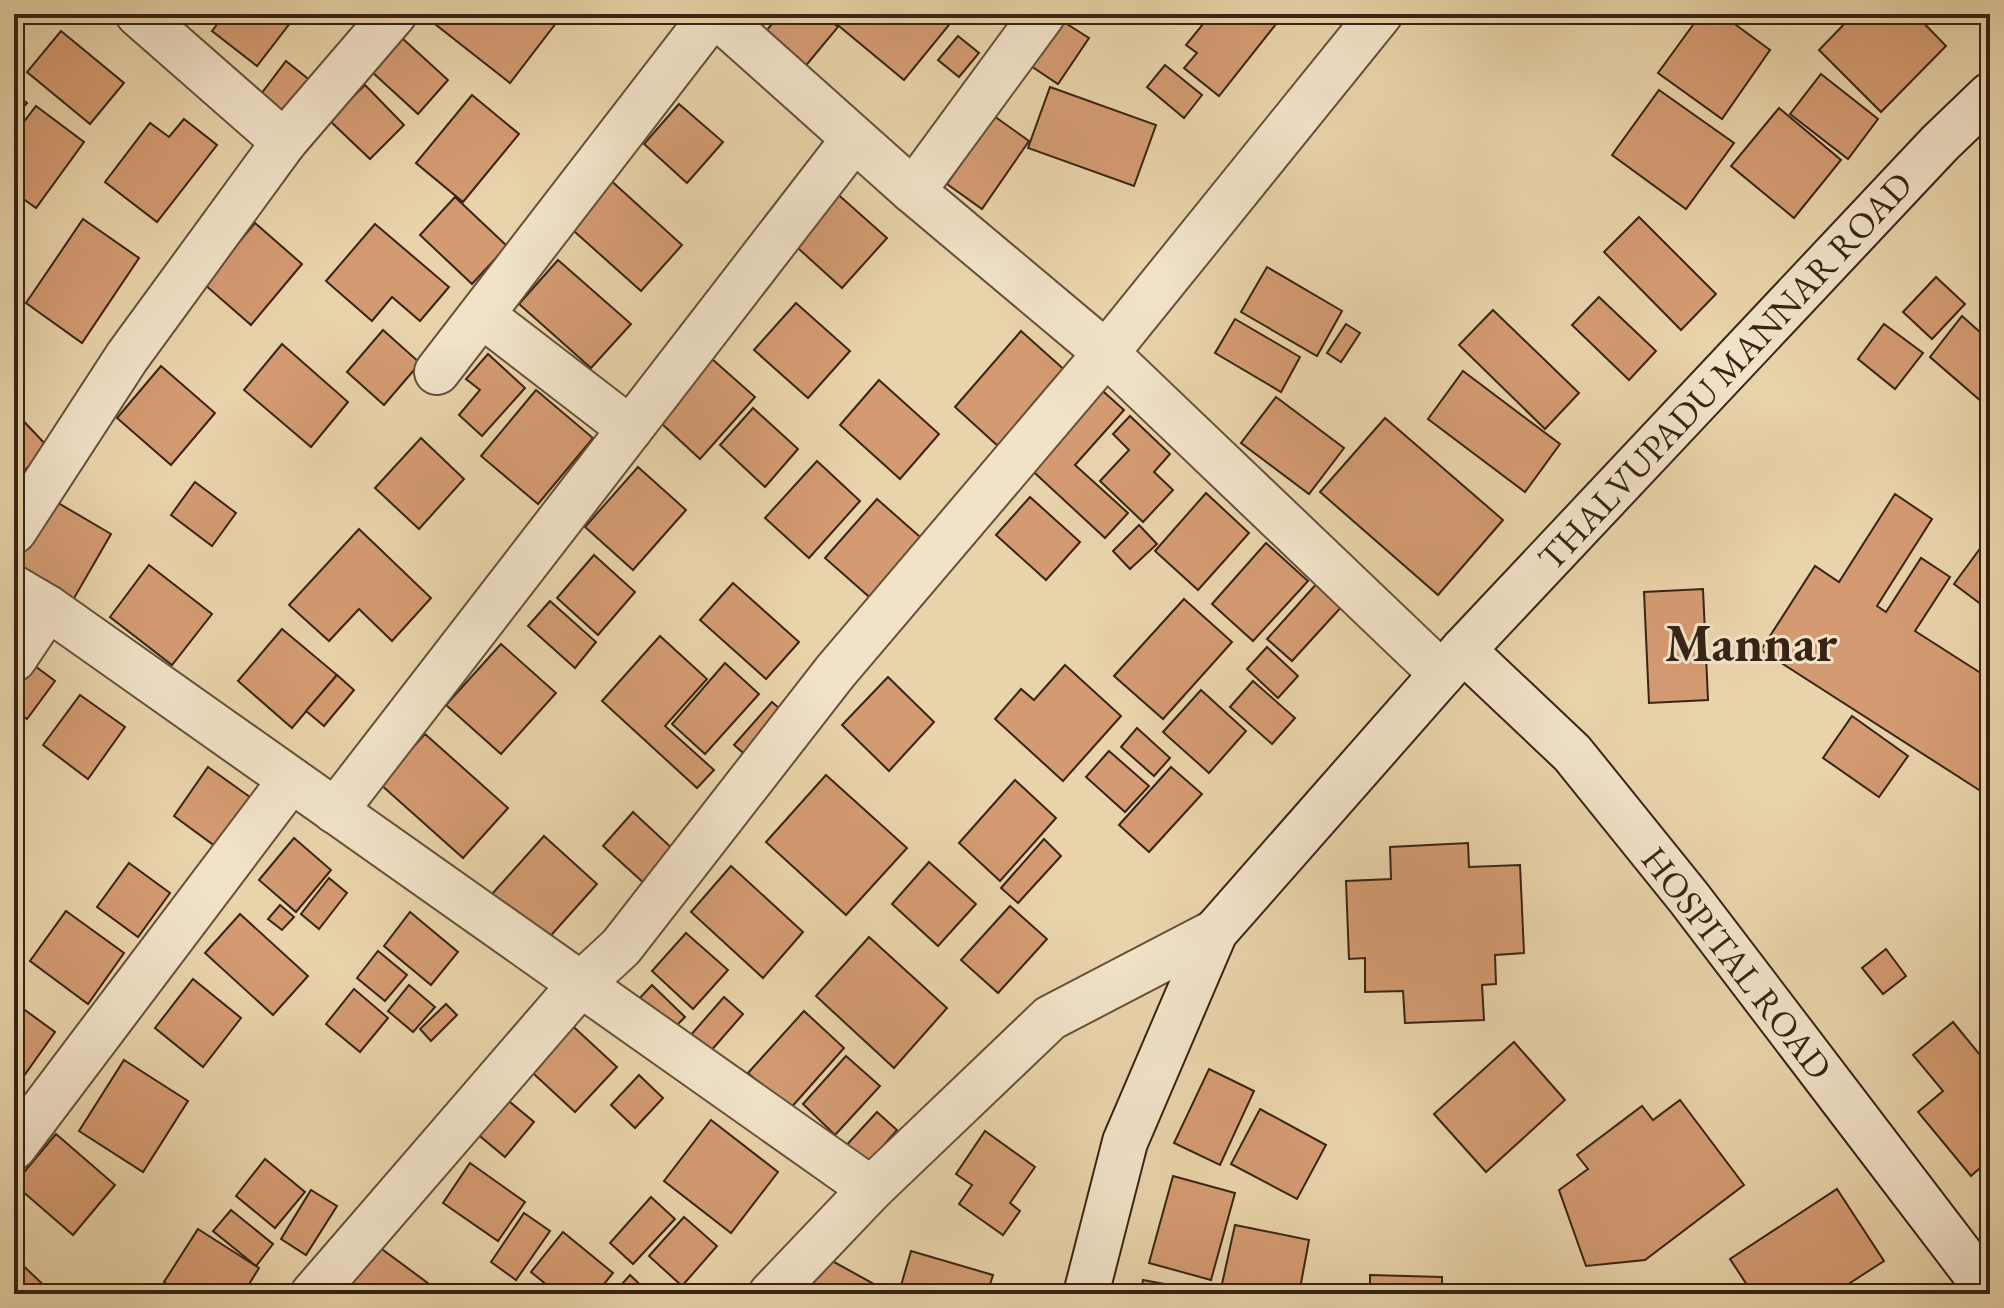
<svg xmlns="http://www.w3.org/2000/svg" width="2004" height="1308" viewBox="0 0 2004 1308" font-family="'EB Garamond',serif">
<rect width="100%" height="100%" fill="#e9d3aa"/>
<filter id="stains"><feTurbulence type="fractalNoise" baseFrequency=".0025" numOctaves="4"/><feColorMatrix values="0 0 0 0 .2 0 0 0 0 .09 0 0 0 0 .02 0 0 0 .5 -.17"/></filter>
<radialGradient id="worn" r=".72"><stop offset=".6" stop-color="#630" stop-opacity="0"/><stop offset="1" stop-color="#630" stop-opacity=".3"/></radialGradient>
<g fill="#d49b72" stroke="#382415" stroke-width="2">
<path d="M225,14H297L257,66L212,31Z"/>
<path d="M428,14H563L510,83L426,17Z"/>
<path d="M780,14H822L838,27L803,69L762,36Z"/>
<path d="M831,14H936L949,25L904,80L828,17Z"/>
<path d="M1211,14H1284L1219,96L1184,68L1197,53L1186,45Z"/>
<path d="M1701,14H1721L1770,50L1722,119L1658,73Z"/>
<path d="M1854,14H1915L1946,46L1881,112L1819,50Z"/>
<path d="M1059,19L1089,38L1058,84L1028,64Z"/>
<path d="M61,31L124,83L90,124L27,72Z"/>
<path d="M958,36L979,53L959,77L938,60Z"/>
<path d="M402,38L448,80L418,114L372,72Z"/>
<path d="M286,61L312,82L284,119L258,98Z"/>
<path d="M1165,65L1202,95L1184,118L1147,87Z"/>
<path d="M1821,74L1878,119L1848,159L1790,114Z"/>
<path d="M365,85L404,125L370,159L329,120Z"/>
<path d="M1050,87L1156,125L1134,186L1028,148Z"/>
<path d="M1659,90L1734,143L1686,209L1612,155Z"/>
<path d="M14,92L27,103L14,118Z"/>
<path d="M472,95L519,134L463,202L416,163Z"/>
<path d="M679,104L723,142L687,183L644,144Z"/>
<path d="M36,106L84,142L36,208L14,192V135Z"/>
<path d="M1779,108L1841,160L1794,218L1731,166Z"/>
<path d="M994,116L1029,141L982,209L947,184Z"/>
<path d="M184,119L217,145L157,222L105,182L150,123L169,137Z"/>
<path d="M607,177L682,245L641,291L566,224Z"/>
<path d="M833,190L887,238L842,288L789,240Z"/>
<path d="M455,197L507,246L472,284L420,235Z"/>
<path d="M1639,217L1716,294L1681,330L1604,252Z"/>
<path d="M83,219L139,258L82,343L26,303Z"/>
<path d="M255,223L302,264L251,325L204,284Z"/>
<path d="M375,224L449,287L420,321L392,297L372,321L326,281Z"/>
<path d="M558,260L631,324L591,368L519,304Z"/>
<path d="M1267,267L1342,311L1317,356L1241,312Z"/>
<path d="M1936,277L1965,304L1932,339L1903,312Z"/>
<path d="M1599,297L1656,351L1629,380L1572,325Z"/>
<path d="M796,303L850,351L808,398L754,350Z"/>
<path d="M1493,310L1579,393L1545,429L1459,345Z"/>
<path d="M1962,316L1990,341L1989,408L1930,357Z"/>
<path d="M1235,319L1300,357L1281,392L1215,353Z"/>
<path d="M1346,324L1360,333L1341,362L1327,353Z"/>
<path d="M1884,324L1923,353L1895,389L1858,359Z"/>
<path d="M383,330L420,363L384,405L347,372Z"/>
<path d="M1021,331L1077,381L1010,457L955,407Z"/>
<path d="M282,344L348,402L311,447L244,390Z"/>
<path d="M703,351L755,397L700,459L649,412Z"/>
<path d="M488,354L525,388L482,436L459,415L480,390L466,379Z"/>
<path d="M161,366L215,413L171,465L117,418Z"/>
<path d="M1463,371L1560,444L1525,492L1428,419Z"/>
<path d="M879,380L939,434L900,479L840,425Z"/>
<path d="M1095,384L1124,410L1075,465L1128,513L1105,538L1024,463Z"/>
<path d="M536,390L593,438L538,504L481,456Z"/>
<path d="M1276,397L1344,448L1309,494L1241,443Z"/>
<path d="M753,408L798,449L765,487L720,445Z"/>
<path d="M14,411L48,447L14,481Z"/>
<path d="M1130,416L1170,454L1154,472L1173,490L1143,522L1100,481L1129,450L1113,434Z"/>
<path d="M1385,418L1503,520L1438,595L1320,492Z"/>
<path d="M421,438L464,479L419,529L375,488Z"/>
<path d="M817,461L860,501L809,558L765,518Z"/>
<path d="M638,467L686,510L633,570L585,527Z"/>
<path d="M195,482L236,513L212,546L171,515Z"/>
<path d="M1206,493L1249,533L1198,590L1155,551Z"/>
<path d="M1895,494L1932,519L1877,606L1886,612L1921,558L1950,577L1915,631L1990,679V797L1761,650L1815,566L1839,582Z"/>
<path d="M48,497L111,534L73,600L14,566V555Z"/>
<path d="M1030,497L1080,542L1046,580L996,535Z"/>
<path d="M877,499L927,543L875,602L825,558Z"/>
<path d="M1139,525L1157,544L1130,569L1113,551Z"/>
<path d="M359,529L431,598L392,641L359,609L329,641L289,605Z"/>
<path d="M1990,535V611L1954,584Z"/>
<path d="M1266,543L1308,581L1253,641L1212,604Z"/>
<path d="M594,555L635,592L598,635L557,598Z"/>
<path d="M149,565L212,614L172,665L110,617Z"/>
<path d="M1319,581L1344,604L1292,661L1267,639Z"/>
<path d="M733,583L799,642L766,679L700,620Z"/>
<path d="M1703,589L1708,700L1649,703L1644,592Z"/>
<path d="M1184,599L1232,642L1163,719L1114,676Z"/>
<path d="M550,601L596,642L575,668L528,626Z"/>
<path d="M282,629L337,675L292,728L238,681Z"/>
<path d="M660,636L707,679L665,726L714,770L697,788L602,701Z"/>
<path d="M501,644L556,693L501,754L446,705Z"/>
<path d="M1267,647L1298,676L1278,698L1247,669Z"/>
<path d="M31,663L55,681L27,719L14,709V685Z"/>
<path d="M725,663L759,694L705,754L672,724Z"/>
<path d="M1065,665L1121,716L1063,781L995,719L1021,689L1034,700Z"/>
<path d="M337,675L354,690L324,726L306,711Z"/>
<path d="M888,677L934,722L889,771L842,725Z"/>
<path d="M1253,681L1295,718L1272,744L1230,707Z"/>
<path d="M1201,690L1246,731L1209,773L1163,732Z"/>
<path d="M80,695L125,727L88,779L43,745Z"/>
<path d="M772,702L787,715L749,758L734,745Z"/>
<path d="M1852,716L1908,756L1879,797L1823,758Z"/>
<path d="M1137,728L1170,758L1154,776L1121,747Z"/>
<path d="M425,734L508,808L463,858L380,784Z"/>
<path d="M1109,751L1149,786L1125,812L1086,777Z"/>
<path d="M208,767L254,800L219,849L174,816Z"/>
<path d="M1171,767L1202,794L1149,852L1119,825Z"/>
<path d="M826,775L907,848L846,915L766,842Z"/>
<path d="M1015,780L1056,818L1000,881L959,843Z"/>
<path d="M633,812L675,851L645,884L603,846Z"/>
<path d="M544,836L597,884L545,942L492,894Z"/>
<path d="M294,838L331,870L296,912L259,880Z"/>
<path d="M1044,839L1061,856L1018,903L1001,888Z"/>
<path d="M1468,843L1469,867L1520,865L1524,953L1495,955L1496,984L1482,985L1484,1020L1405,1023L1403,991L1365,992V958L1349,959L1346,881L1391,879L1390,847Z"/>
<path d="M929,862L976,904L938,946L892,904Z"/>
<path d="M129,863L170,893L138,937L97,907Z"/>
<path d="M731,866L803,932L763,978L691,912Z"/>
<path d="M329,878L347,893L319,929L301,914Z"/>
<path d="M280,905L294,917L282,930L268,919Z"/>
<path d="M1010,906L1047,939L998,993L961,960Z"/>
<path d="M66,911L124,953L88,1004L30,961Z"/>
<path d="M410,912L458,952L431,985L384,946Z"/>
<path d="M240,914L308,976L273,1015L205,953Z"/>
<path d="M686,933L728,970L693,1009L652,971Z"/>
<path d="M869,937L947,1008L894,1068L816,996Z"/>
<path d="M1886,949L1906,976L1883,994L1862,968Z"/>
<path d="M378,951L407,975L385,1001L357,978Z"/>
<path d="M193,979L241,1018L203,1067L155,1028Z"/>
<path d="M409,985L435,1007L413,1032L388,1011Z"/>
<path d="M652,985L685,1017L670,1032L637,1001Z"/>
<path d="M354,989L388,1018L360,1052L326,1024Z"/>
<path d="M724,997L743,1014L709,1053L690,1036Z"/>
<path d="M14,1002L55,1032L14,1090Z"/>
<path d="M446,1004L457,1015L431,1041L420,1029Z"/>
<path d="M804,1011L844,1048L789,1110L748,1073Z"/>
<path d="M564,1018L617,1067L575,1112L522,1063Z"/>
<path d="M1953,1022L1990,1067V1159L1971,1176L1918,1112L1943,1091L1913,1055Z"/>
<path d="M1514,1042L1565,1100L1486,1172L1434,1114Z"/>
<path d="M846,1056L880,1086L835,1135L803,1104Z"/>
<path d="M124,1060L188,1101L143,1172L79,1131Z"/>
<path d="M1209,1069L1254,1091L1220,1165L1174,1143Z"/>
<path d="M639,1075L663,1098L635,1128L611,1105Z"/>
<path d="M504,1097L534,1122L505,1157L475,1132Z"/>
<path d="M1680,1100L1744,1185L1645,1260L1586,1266L1559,1190L1588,1169L1577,1155L1642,1106L1653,1120Z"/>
<path d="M1260,1109L1326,1145L1297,1199L1231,1164Z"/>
<path d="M877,1112L897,1130L863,1169L842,1150Z"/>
<path d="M711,1120L778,1172L731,1233L664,1181Z"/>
<path d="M985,1131L1035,1167L1010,1203L1020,1211L1003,1235L959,1204L972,1185L956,1174Z"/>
<path d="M56,1134L115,1185L73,1235L14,1184Z"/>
<path d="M265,1159L305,1192L275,1228L236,1196Z"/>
<path d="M470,1163L525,1202L498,1241L443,1203Z"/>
<path d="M1173,1176L1235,1193L1211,1280L1149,1263Z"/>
<path d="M1837,1189L1884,1261L1833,1294H1753L1730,1259Z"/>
<path d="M311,1190L337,1206L306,1255L281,1239Z"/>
<path d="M651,1197L675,1219L633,1264L610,1243Z"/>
<path d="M231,1210L273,1244L256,1266L213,1231Z"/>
<path d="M524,1213L550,1231L516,1280L491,1262Z"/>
<path d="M684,1217L717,1246L682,1286L649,1256Z"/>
<path d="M1235,1225L1309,1240L1299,1294H1269L1222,1284Z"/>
<path d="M198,1229L259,1268L243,1294H183L164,1282Z"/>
<path d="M563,1232L613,1273L596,1294H558L531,1272Z"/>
<path d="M375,1244L440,1292L445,1285L457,1294H340Z"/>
<path d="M911,1251L993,1275L987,1294H919L900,1289Z"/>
<path d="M14,1257L52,1293L51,1294H14Z"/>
<path d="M825,1257L892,1294H805Z"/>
<path d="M630,1275L650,1294H613Z"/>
<path d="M1370,1275L1442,1277V1294H1370Z"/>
<path d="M1143,1280L1198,1290V1294H1141Z"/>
</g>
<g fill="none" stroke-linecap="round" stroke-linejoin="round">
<defs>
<g id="street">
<path d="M715,14L913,191L1106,353L1442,674"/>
<path d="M284,142L394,14"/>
<path d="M913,191L1043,14"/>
<path d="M482,315L630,429"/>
<path d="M437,372L713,14"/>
<path d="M14,531L127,357L284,142L138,14"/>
<path d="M14,588L48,608L871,1189"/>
<path d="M14,659L48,608"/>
<path d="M335,811L854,139"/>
<path d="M14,1147L291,780"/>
<path d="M313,1294L580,985L621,947L835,672L1106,353L1380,14"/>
<path d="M771,1294L871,1189L1050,1018L1215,932"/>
</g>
<g id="secondary">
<path d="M1463,650L1572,753L1689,898L1990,1293"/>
<path d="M1086,1294L1125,1142L1215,932L1463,650L1940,143L1990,95"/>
</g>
</defs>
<use href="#street" stroke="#64503a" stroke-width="48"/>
<use href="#secondary" stroke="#382415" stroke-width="48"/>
<use href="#street" stroke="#f1e2c8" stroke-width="44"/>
<use href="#secondary" stroke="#f1e2c8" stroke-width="44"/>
</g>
<g text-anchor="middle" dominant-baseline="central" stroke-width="6" stroke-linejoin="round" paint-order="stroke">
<g font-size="36" fill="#382415" stroke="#f1e2c8">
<text transform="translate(1725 371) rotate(-47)">THALVUPADU MANNAR ROAD</text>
<text transform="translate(1737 963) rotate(52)">HOSPITAL ROAD</text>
</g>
<g font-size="52" font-weight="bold" fill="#382415" stroke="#f1e2c8">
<text x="1751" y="642">Mannar</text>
</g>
</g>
<rect width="2004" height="1308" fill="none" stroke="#e9d3aa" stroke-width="48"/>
<rect x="16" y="16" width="1972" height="1276" fill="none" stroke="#382415" stroke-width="4"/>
<rect x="24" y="24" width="1956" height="1260" fill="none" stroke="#382415" stroke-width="2"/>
<rect width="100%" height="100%" filter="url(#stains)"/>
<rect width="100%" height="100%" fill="url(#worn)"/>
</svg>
